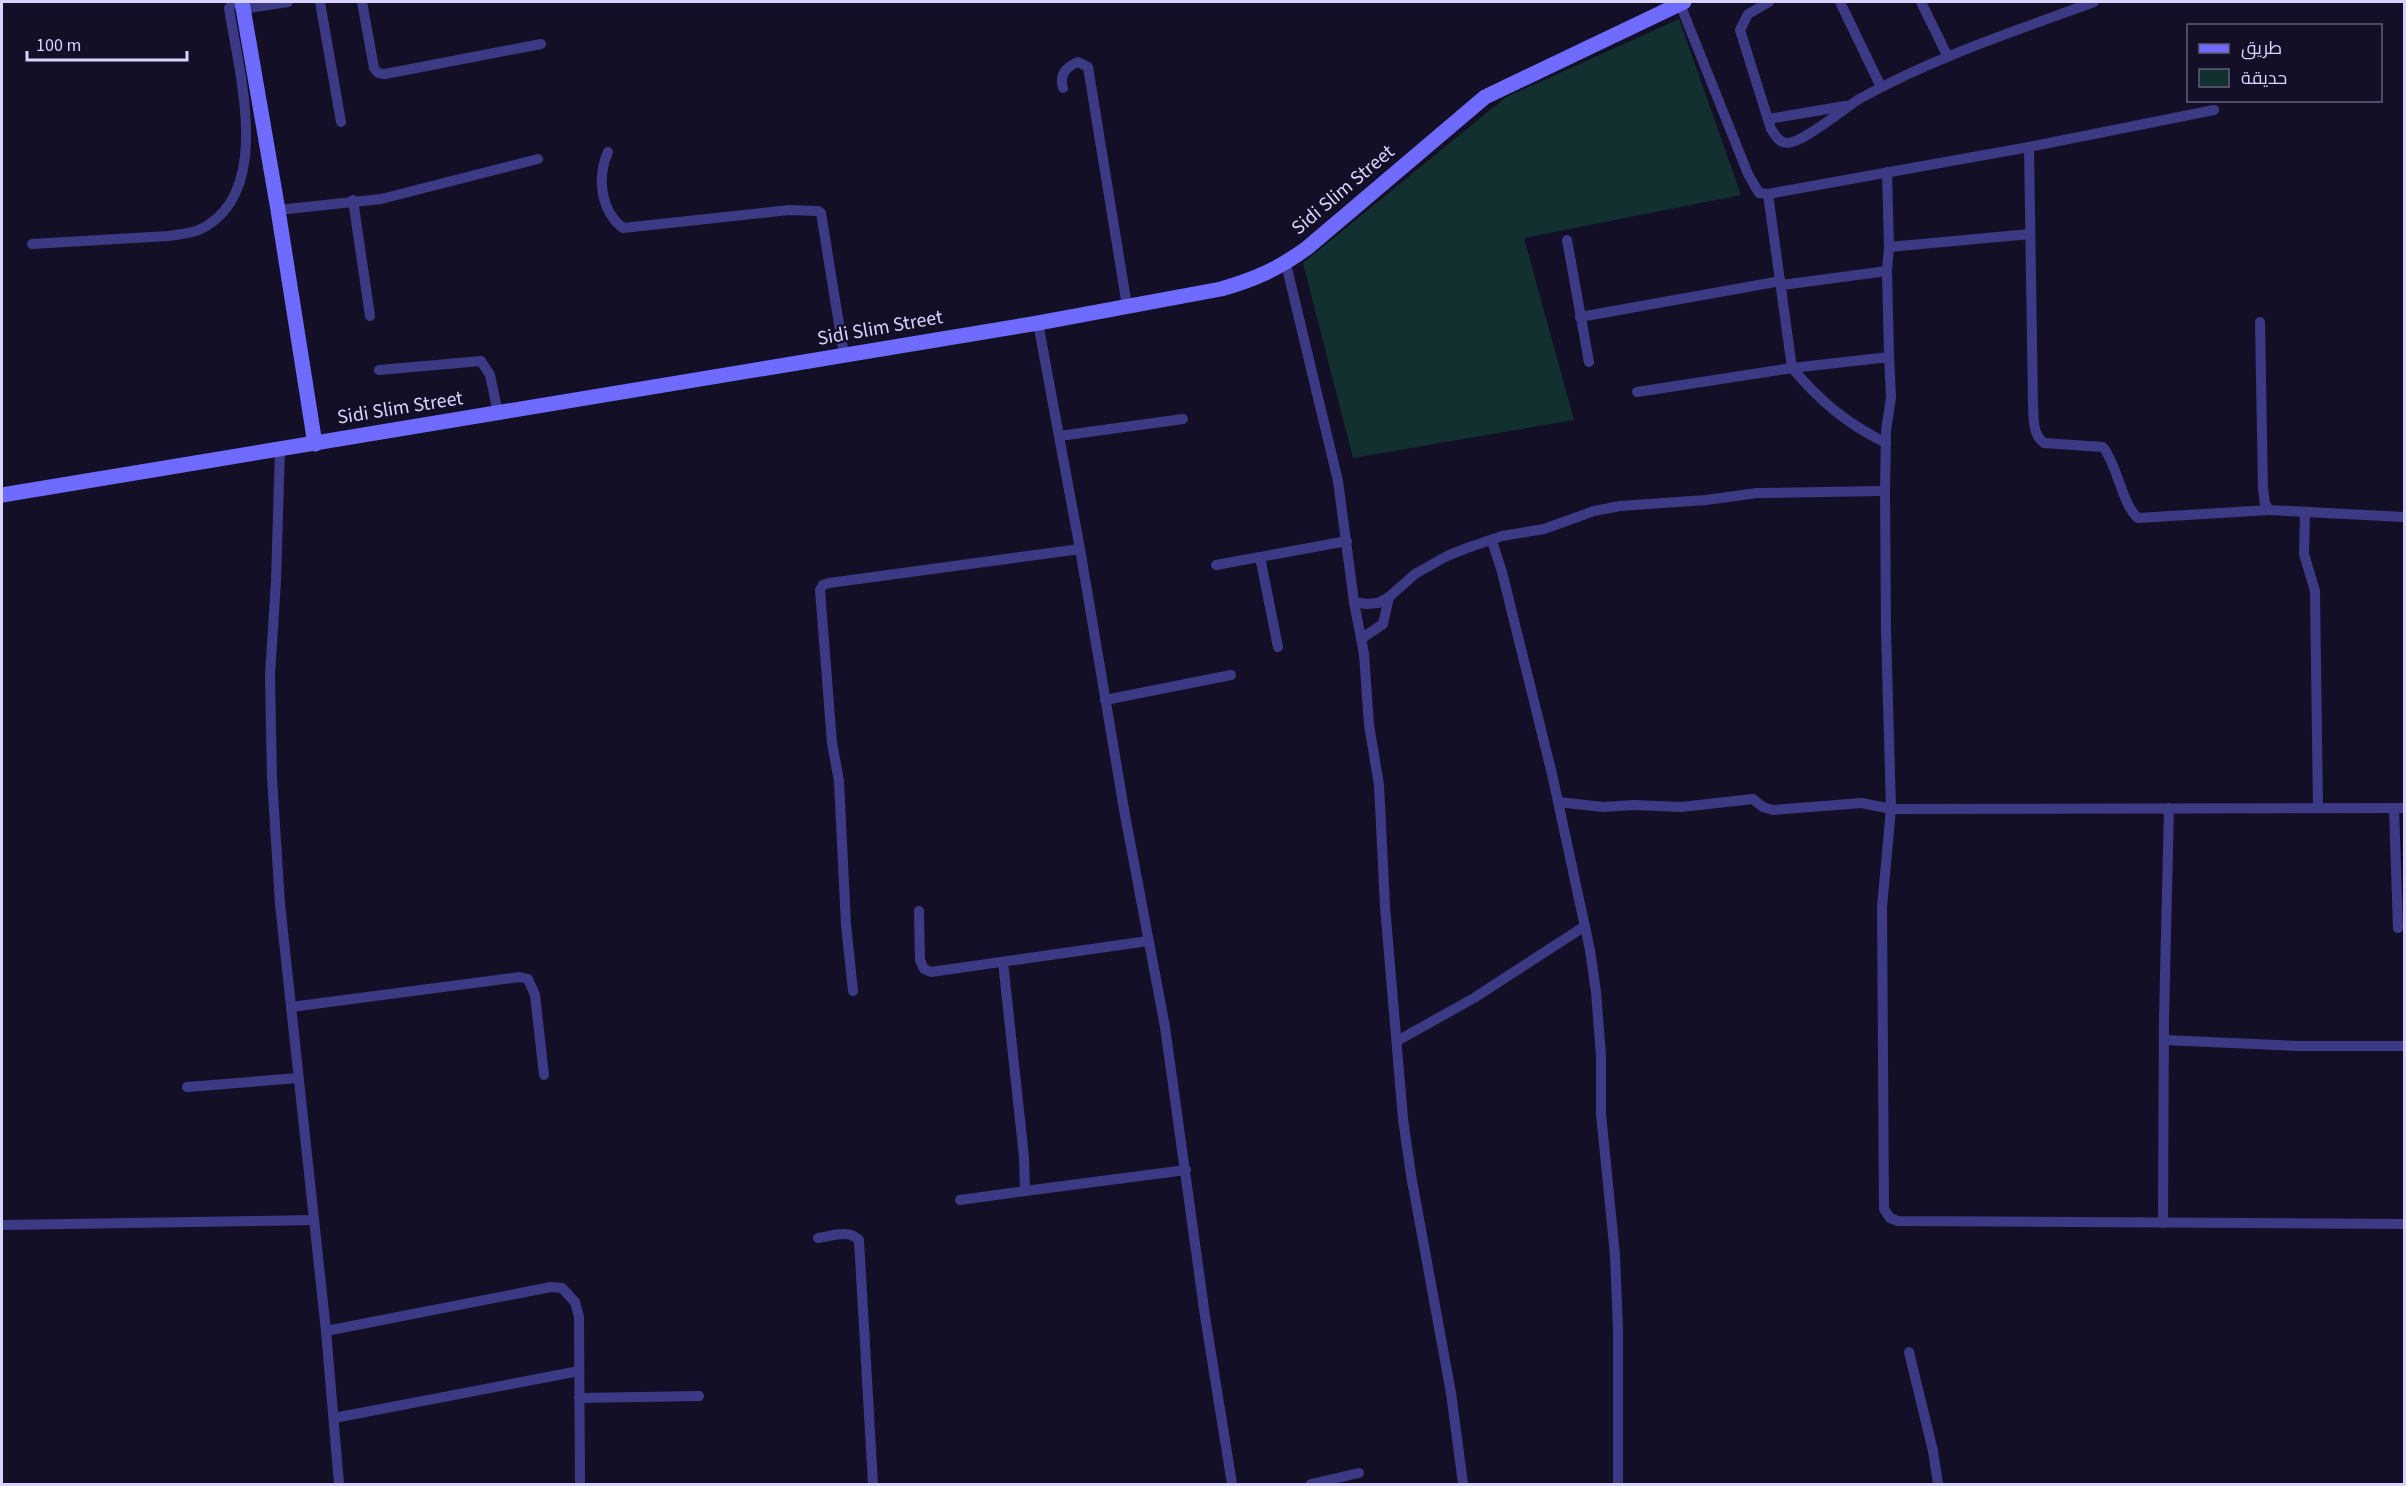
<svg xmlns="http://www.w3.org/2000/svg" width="2406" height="1486" viewBox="0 0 2406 1486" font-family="'Source Sans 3',Cairo,sans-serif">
<rect width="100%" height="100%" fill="#130f26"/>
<path fill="#12302f" d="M1679,19L1741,195L1524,238L1574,420L1353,458L1303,263L1506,97Z"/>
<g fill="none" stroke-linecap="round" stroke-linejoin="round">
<g stroke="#3d3a85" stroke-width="10">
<path d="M320,2L341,122"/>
<path d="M362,2L374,68L378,73L385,74L541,44"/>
<path d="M1769,2L1748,14L1740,30L1771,129C1775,135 1779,143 1787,143C1803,143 1844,108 1861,98C1935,57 2015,31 2094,2"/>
<path d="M1840,2L1881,87"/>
<path d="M1921,2L1947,55"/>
<path d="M1680,4L1748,174L1759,193L1768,194L2029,147L2214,110"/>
<path d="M243,9L288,2"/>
<path d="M1063,88C1059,74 1066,67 1078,62L1088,67L1127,306"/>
<path d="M1768,119L1845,106"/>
<path d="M2029,147L2033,405C2034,419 2032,434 2044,443L2103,447C2118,466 2122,505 2138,518L2269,510"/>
<path d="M608,152C597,177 600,210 623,228L789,210L818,211L821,213L844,355"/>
<path d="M1768,194L1792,368L1889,357L1887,271L1889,247L1887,172"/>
<path d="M353,200L370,316"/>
<path d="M278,210L381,199L538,159"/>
<path d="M1567,240L1589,362"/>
<path d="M32,244L168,236C182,234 197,233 208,225C272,185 238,69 229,8L234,2"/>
<path d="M1889,247L2030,234"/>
<path d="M1286,264L1338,481L1354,602L1364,654L1369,725L1379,785L1385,906L1403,1119L1411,1175L1451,1393L1463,1484"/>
<path d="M1782,285L1887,271"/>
<path d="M1580,317L1781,281"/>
<path d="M2260,322L2263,489L2265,504L2269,510L2404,517"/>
<path d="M1038,323L1080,549L1125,815L1165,1027L1205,1316L1232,1484"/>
<path d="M379,370L481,361L490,375L498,413"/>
<path d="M1637,392L1792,368C1821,402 1846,423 1886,443"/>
<path d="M1059,436L1183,419"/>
<path d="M280,449L276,581L270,675L272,778L280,904L326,1331L339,1484"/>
<path d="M2305,513L2304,554L2315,591L2318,808"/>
<path d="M1492,541L1502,572L1552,774L1590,950L1596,992L1601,1056V1114L1615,1255L1618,1330V1484"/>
<path d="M1260,557L1278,647"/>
<path d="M1216,565L1347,541"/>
<path d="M1354,602L1367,604L1378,603L1389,597L1415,574L1447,556L1467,548L1502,536L1544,529L1594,511L1620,506L1706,500L1757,493L1885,491"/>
<path d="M1361,639L1383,624L1389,597"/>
<path d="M1105,700L1231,675"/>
<path d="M1558,802L1603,807L1634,805L1681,807L1753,799L1763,807L1773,810L1862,803L1891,809L1886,631L1885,491L1886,431L1891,397L1889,357"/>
<path d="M2394,808L2398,928"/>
<path d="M2404,808L1891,809L1882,907L1884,1209L1890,1218L1898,1221L2404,1224"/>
<path d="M919,911L920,960L924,969L931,972L1148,941"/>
<path d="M853,991L846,925L839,781L832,743L820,590L823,585L829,583L1080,549"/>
<path d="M291,1007L520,977L528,979L535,995L544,1075"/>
<path d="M2164,1040L2298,1046H2404"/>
<path d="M1397,1041L1474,998L1585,926"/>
<path d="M187,1087L298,1078"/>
<path d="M1025,1191L1186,1170"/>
<path d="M960,1200L1025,1191L1024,1157L1003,962"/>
<path d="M2163,1223L2164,1017L2169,808"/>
<path d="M2,1225L314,1220"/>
<path d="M818,1238C832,1236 848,1229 859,1240L873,1484"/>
<path d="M326,1331L551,1287L562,1288L575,1302L579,1317L580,1484"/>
<path d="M1909,1352L1933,1451L1938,1484"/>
<path d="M579,1398L699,1396"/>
<path d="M334,1418L579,1371"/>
<path d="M1311,1484L1359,1473"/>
</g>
<g stroke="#6f6bff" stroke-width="15">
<path d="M242,2L278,210L315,444"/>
<path d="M2,495L1038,323L1221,289C1256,279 1278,269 1307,248L1485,97L1684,2"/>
</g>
</g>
<g text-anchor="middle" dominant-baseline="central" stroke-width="4.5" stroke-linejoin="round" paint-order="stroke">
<g font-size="20" fill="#d9d4ff" stroke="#130f26">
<text transform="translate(1343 190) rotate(-40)">Sidi Slim Street</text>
<text transform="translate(880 328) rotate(-10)">Sidi Slim Street</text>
<text transform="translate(400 408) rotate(-9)">Sidi Slim Street</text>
</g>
</g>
<rect width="2406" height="1486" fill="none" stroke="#d9d4ff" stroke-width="6"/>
<rect x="2187" y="24" width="195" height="78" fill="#130f26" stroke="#625e7d" stroke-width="1.5"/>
<rect x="2199" y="44" width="30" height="9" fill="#6f6bff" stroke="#625e7d" stroke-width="1.5"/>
<text x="2241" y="54" font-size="18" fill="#d9d4ff">طريق</text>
<rect x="2199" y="69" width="30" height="18" fill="#12302f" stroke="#625e7d" stroke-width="1.5"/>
<text x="2241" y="84" font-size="18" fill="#d9d4ff">حديقة</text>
<path d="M27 51v9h160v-9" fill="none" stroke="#d9d4ff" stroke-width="3"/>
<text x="36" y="51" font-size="18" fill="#d9d4ff" stroke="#130f26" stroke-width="4.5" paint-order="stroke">100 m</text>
</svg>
